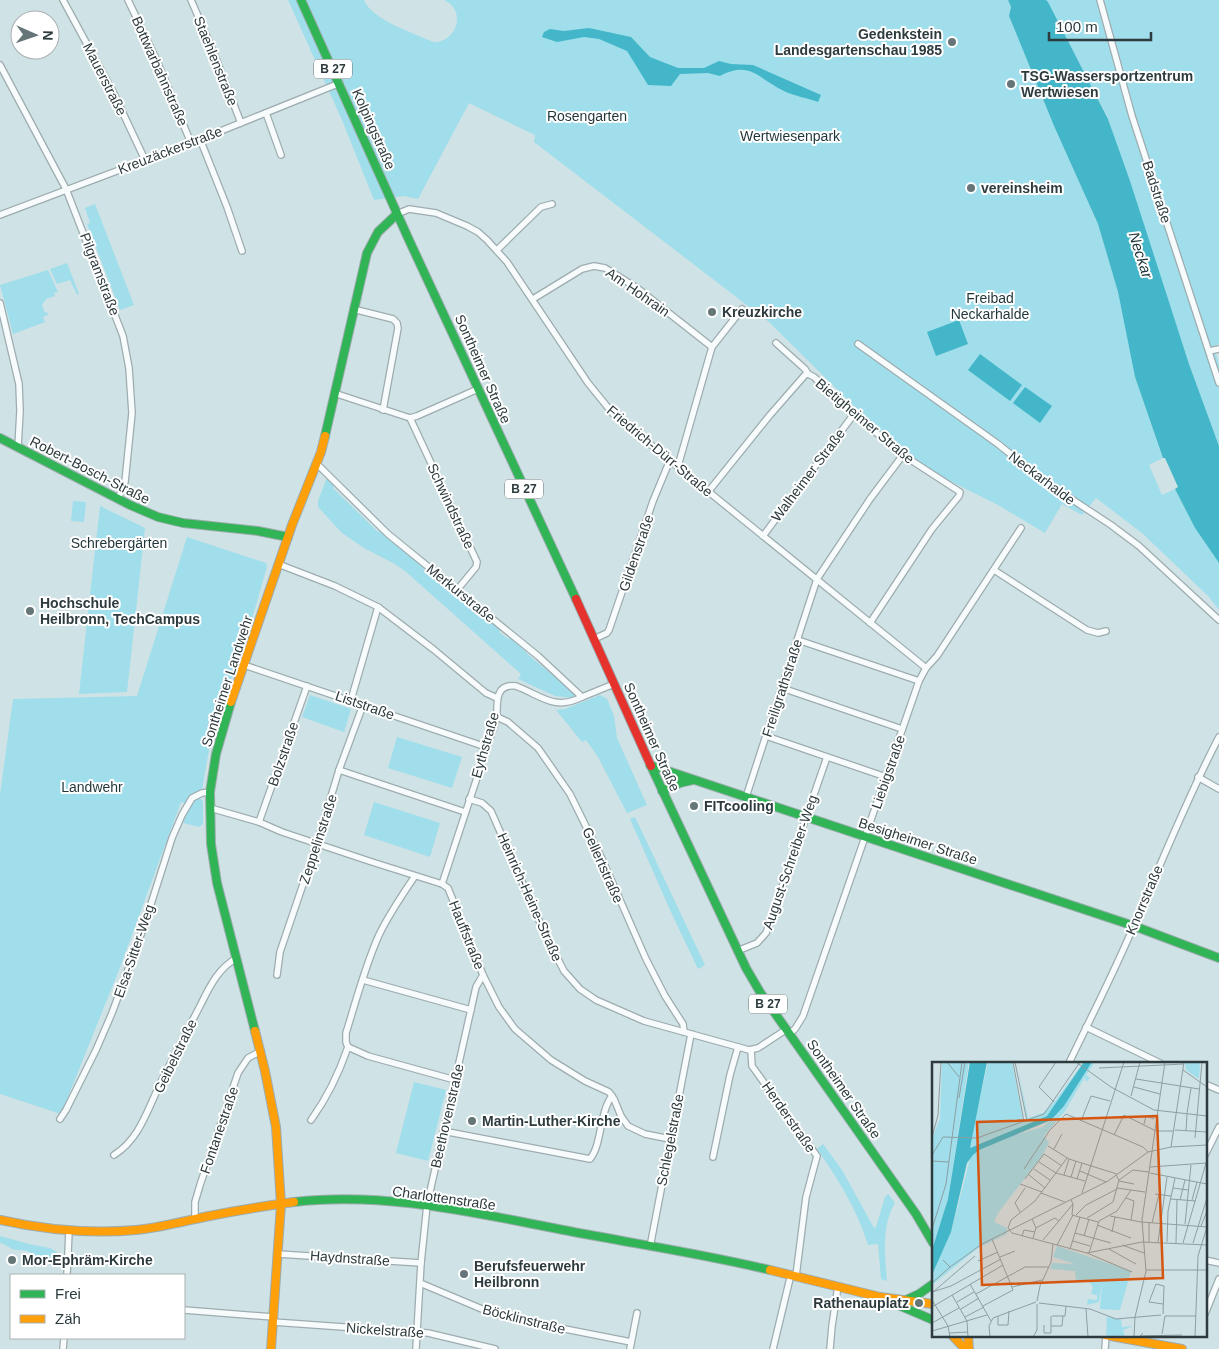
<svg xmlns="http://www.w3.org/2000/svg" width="1219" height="1349" viewBox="0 0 1219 1349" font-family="Arial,sans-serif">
<rect width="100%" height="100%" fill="#cfe2e5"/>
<g fill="#a0deeb">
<path d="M288,0H364C372,20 414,33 433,42C457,43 467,10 444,0H1008L1011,7L1009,16L1054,126L1098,224L1118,292L1135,377L1163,458L1149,465L1162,495L1175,489L1195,528L1219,563V610L1209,597L1142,533L1096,498L1082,515L1062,504L1045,533L998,505L944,478L898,447L866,418L769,322L534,142L535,135L469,103L418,199L404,196L374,200L342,120Z"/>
<path d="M1046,0H1219V344L1214,346L1219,365V446L1189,364L1108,118Z"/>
<path d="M95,204L134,305L120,310L87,224L90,223L85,208Z"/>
<path d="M67,263L79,294L77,295L70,280L57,284L50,269Z"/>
<path d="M48,270L58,292L54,293L55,296L46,299L42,305L45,313L47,312L48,315L43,317L45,322L13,334L0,285Z"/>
<path d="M329,478L335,485L333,488L378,532L380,530L424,567L423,569L441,585L444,583L465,599L463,602L471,610L474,607L501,629L499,632L508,639L510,637L533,659L573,691L575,696L573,698L555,696L518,679L521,674L405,571L393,563L364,548L342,533L318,507V501L326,480Z"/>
<path d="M73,501L86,502L84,522L71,521Z"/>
<path d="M100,506L145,528L127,692L79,694Z"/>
<path d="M187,537L266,563L267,567L254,612L214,730L209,750L202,790L190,796L185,803L181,802L119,970L61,1114L0,1094V795L13,699L137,696Z"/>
<path d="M310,695L351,709L344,732L302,717Z"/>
<path d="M600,695L607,699L614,716L617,738L647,805L627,813L598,757L586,740L582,742L556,710L565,709Z"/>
<path d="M397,737L462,757L452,788L388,768Z"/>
<path d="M196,798H199L203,801V824L199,827L183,823L190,807Z"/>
<path d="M374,802L440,823L430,857L364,835Z"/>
<path d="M635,817L705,965L698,969L670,910L630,819Z"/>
<path d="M414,1082L446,1090L428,1161L396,1153Z"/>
<path d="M823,1144L842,1170L874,1228L876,1227L885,1197L888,1194L895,1203C881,1225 885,1257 887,1281L881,1279L878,1244L868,1245C857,1209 838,1179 817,1149Z"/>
<path d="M0,1236L29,1244L50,1248L57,1252L56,1258H36C27,1247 23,1252 12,1249C8,1247 5,1244 0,1243Z"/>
</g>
<g fill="#43b7c9">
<path d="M1008,0H1046L1048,2L1108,119L1130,181L1189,364L1219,446V563L1195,528L1175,489L1178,487L1165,458H1163L1135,377L1118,292L1098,224L1054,126L1009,16L1011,7Z"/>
<path d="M589,28L631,37L650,57L678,68H704L719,61L731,64L753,65L821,95L818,102C807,98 794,96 784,91C758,79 751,60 720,76L708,73L680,74L671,86L648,85L627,51L599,39L584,37L557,42L542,37L544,32L550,29L564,31Z"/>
<path d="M959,320L968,344L936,356L927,332Z"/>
<path d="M980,354L1022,385L1010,401L968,370Z"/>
<path d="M1025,387L1052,406L1040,423L1013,403Z"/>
</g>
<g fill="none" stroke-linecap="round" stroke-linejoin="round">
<defs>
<g id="street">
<path d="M63,0L113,92L145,160"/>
<path d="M128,0L157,61L191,143"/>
<path d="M191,0L211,46L241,123"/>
<path d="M1100,0L1132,116L1219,383"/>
<path d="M0,65L66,189L123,336L129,368L132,413L125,482L118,499"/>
<path d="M266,113L281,155"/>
<path d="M200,139L227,207L242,251"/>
<path d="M397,214L409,209L436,213L467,226L478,232L487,240L507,262L588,383L614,415L926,668"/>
<path d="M0,215L191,143L340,83"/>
<path d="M497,250L541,207L552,204"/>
<path d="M533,299L582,269L594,266L605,268L637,288L712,347"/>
<path d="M0,303L19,384L20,411L18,447"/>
<path d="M353,309L393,319L397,323L398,328L383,410"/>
<path d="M776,343L805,369L808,374L814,377L851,412L903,455L960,492L959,496L932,529L870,623"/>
<path d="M858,344L998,444L1044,481L1111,525L1139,546L1219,620"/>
<path d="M1209,351L1219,349"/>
<path d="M334,393L410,418L417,416L478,389"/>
<path d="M410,418L477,562L476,567L457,590"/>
<path d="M317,464L388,534L538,656L582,697L614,684"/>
<path d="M678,466L712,347L742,309"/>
<path d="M708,492L770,415L805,375L808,374"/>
<path d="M763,536L854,414"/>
<path d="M278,564L335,586L378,607L433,649L486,693L497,698"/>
<path d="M994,570L1087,630L1098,633L1106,631"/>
<path d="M594,639L607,633L609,630L653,501L670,460"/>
<path d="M798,640L919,681"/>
<path d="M244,665L486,747"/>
<path d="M782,688L902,729"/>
<path d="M351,700L378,607"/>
<path d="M497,717L508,722L538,748L570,794L602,859L646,959L665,996L683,1024L684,1032"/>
<path d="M766,736L886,777"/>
<path d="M339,770L465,812"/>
<path d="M1198,777L1219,789"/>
<path d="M746,797L817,579L870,499L903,455"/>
<path d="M469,799L482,803L491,811L545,934L564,971L580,989L596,1000L644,1021L749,1050L758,1048L787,1029"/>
<path d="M210,808L259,822L282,832L372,862L442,884L448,888L483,975L499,1007L515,1029L551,1060L585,1081L609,1092L614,1099L621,1116L628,1126L645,1134L670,1139"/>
<path d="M259,822L307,686"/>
<path d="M442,884L497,717C497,703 495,683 516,686C542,696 554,711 582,697"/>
<path d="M737,951L757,943L766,933L827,757"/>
<path d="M277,975L280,952L317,843L339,770L363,705"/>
<path d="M363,980L471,1010"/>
<path d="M1086,1027L1160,1063"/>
<path d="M790,1033L795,1029L803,1016L919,681L926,668L937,656L1021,528"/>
<path d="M348,1047L368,1056L455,1080"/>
<path d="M751,1050L752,1066L817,1156L806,1197L796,1276"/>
<path d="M1069,1063C1092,1015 1117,967 1137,918C1164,857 1188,796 1219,737"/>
<path d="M1205,1084L1219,1090"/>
<path d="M60,1119L66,1110L96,1050L112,1013L144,926L172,838L182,815L192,798L202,793L210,792"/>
<path d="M311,1120C327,1098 339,1073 348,1047L346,1042V1033C356,1001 365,966 379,935C389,914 402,895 415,876"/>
<path d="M443,1131L590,1159C602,1145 599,1113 612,1096"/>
<path d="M114,1155C140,1139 148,1108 161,1082C174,1056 187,1031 200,1006C209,988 218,968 237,958"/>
<path d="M1205,1155L1219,1127"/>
<path d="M713,1157L730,1075L738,1047"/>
<path d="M195,1219V1202L200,1185L238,1073L248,1058L261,1051"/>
<path d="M650,1247L691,1034"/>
<path d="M278,1254L421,1263"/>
<path d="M1205,1260L1219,1263"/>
<path d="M67,1275L69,1231"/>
<path d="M420,1283L489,1312L504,1317L631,1342"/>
<path d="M184,1310L273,1317"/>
<path d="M1205,1314L1219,1279"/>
<path d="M273,1322L428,1333L495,1349"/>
<path d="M63,1349L64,1338"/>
<path d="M416,1349L421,1263L427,1205L476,987L483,975"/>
<path d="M630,1349L637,1313"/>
<path d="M773,1349L791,1274"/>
<path d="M830,1349L832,1326L838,1286"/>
<path d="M1105,1349L1106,1335"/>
</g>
<g id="fast">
<path d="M301,0L409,240L576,599"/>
<path d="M325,436L367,253L378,232L397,214"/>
<path d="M0,438L130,505L158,517L183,523L258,531L288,537"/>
<path d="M231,702L216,754L210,792L211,844L217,883L255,1031"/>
<path d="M650,765L1134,926L1219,958"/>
<path d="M651,766L746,968L760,992L916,1214L933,1243"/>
<path d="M662,791L680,783L693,780"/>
<path d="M294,1202C386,1191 479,1214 569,1231C636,1244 704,1254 770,1270"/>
<path d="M884,1299L933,1320"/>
<path d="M906,1300L919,1294L933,1284"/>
</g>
<g id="slow">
<path d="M231,702L292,525L321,452L325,436"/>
<path d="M255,1031L265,1071L276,1127L281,1204L271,1349"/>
<path d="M0,1220C45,1230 90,1234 136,1230C159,1228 181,1222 204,1217C234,1211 264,1206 294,1202"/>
<path d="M770,1270L880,1297L933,1304"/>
<path d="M952,1335L965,1349"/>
<path d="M968,1335L969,1349"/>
<path d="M1105,1335L1182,1349"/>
</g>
<path id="jam" d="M576,599L651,766"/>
</defs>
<use href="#street" stroke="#9dacaf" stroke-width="8"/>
<use href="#fast" stroke="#9dacaf" stroke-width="10"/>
<use href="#slow" stroke="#9dacaf" stroke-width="10"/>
<use href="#jam" stroke="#9dacaf" stroke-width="10"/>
<use href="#street" stroke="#f8fbfb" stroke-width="5.5"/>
<use href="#fast" stroke="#30b455" stroke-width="8"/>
<use href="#slow" stroke="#ff9f0a" stroke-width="8"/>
<use href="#jam" stroke="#e5322d" stroke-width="8"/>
</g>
<g fill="#667578" stroke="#fff" stroke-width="2">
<circle cx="952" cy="42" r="5"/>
<circle cx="1011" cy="84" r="5"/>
<circle cx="971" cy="188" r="5"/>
<circle cx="712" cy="312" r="5"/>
<circle cx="30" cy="611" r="5"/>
<circle cx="694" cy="806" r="5"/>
<circle cx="472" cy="1121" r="5"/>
<circle cx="12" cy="1260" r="5"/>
<circle cx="464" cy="1274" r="5"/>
<circle cx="919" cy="1303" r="5"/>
</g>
<g text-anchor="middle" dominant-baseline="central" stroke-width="4" stroke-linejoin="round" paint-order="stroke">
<g fill="#fff" stroke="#6c7678" stroke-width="1">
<rect x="314" y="59.5" width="38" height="19" rx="4"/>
<rect x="505" y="479.5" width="38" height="19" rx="4"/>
<rect x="749" y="994.5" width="38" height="19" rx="4"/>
</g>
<g font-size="12" font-weight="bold" fill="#2d3b3e">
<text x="333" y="69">B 27</text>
<text x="524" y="489">B 27</text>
<text x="768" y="1004">B 27</text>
</g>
<g font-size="14" font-weight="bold" fill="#2d3b3e" stroke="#fff" text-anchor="start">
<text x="942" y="34" text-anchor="end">Gedenkstein<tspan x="942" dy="16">Landesgartenschau 1985</tspan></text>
<text x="1021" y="76">TSG-Wassersportzentrum<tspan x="1021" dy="16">Wertwiesen</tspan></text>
<text x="981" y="188">vereinsheim</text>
<text x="722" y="312">Kreuzkirche</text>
<text x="40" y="603">Hochschule<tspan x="40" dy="16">Heilbronn, TechCampus</tspan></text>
<text x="704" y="806">FITcooling</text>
<text x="482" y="1121">Martin-Luther-Kirche</text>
<text x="22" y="1260">Mor-Ephräm-Kirche</text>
<text x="474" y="1266">Berufsfeuerwehr<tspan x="474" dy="16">Heilbronn</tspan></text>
<text x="909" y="1303" text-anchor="end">Rathenauplatz</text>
</g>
<g font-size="14" fill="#2d3b3e" stroke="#fff">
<text transform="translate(216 61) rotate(68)">Staehlenstraße</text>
<text transform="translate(160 71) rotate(66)">Bottwarbahnstraße</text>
<text transform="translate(105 79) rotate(63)">Mauerstraße</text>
<text transform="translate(374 129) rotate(66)">Kolpingstraße</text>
<text transform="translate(170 150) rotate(-21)">Kreuzäckerstraße</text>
<text transform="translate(1157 192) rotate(72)">Badstraße</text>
<text transform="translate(100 274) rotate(69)">Pilgramstraße</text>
<text transform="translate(638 292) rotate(35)">Am Hohrain</text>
<text transform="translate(483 369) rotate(66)">Sontheimer Straße</text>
<text transform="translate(865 421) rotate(40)">Bietigheimer Straße</text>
<text transform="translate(660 451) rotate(40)">Friedrich-Dürr-Straße</text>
<text transform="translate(90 470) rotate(27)">Robert-Bosch-Straße</text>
<text transform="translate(808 475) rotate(-53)">Walheimer Straße</text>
<text transform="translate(1042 478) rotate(37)">Neckarhalde</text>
<text transform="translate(451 506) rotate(65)">Schwindstraße</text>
<text transform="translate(636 553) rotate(-71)">Gildenstraße</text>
<text transform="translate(461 593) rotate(39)">Merkurstraße</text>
<text transform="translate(227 681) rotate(-72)">Sontheimer Landwehr</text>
<text transform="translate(782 688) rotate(-72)">Freiligrathstraße</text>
<text transform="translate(365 705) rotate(19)">Liststraße</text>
<text transform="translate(652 737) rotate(66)">Sontheimer Straße</text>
<text transform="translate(485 745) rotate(-74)">Eythstraße</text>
<text transform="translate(283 754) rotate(-71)">Bolzstraße</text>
<text transform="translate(888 772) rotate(-71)">Liebigstraße</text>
<text transform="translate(318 839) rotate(-72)">Zeppelinstraße</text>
<text transform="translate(918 841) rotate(18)">Besigheimer Straße</text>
<text transform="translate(790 862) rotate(-71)">August-Schreiber-Weg</text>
<text transform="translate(603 865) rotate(66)">Gellertstraße</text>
<text transform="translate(530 897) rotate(66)">Heinrich-Heine-Straße</text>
<text transform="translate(1144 900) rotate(-67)">Knorrstraße</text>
<text transform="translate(467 935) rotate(68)">Hauffstraße</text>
<text transform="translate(134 951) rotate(-71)">Elsa-Sitter-Weg</text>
<text transform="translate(175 1056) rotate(-64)">Geibelstraße</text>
<text transform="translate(844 1089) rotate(55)">Sontheimer Straße</text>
<text transform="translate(447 1116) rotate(-77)">Beethovenstraße</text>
<text transform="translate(789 1117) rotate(55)">Herderstraße</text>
<text transform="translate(219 1130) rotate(-71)">Fontanestraße</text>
<text transform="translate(670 1140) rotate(-79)">Schlegelstraße</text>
<text transform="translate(444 1198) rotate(8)">Charlottenstraße</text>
<text transform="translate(350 1258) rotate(4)">Haydnstraße</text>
<text transform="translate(524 1319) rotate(14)">Böcklinstraße</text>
<text transform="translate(385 1330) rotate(4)">Nickelstraße</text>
</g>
<g font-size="14" fill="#1f353a" stroke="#fff">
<text x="587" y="116">Rosengarten</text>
<text x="790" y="136">Wertwiesenpark</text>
<text x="990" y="298">Freibad<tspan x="990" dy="16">Neckarhalde</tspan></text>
<text x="119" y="543">Schrebergärten</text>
<text x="92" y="787">Landwehr</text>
</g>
<g font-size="15" font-style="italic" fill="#20363b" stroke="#fff">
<text transform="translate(1141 255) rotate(72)">Neckar</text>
</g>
</g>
<g transform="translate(932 1062)">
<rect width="275" height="275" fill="#cfe2e5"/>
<path d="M10,0H37L16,137L0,188V76L8,57ZM56,0H80L91,59L95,58L87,11L96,56L111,51L123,39L152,0L115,54L37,86ZM160,0H163L154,13L158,16L154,20L153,15L133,49L112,74L117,81L110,94L66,151L62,160L75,166V172L46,186L0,223V213L19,170L38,97L45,88L75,75L111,65L132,44ZM253,0H268L267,17L254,8ZM125,184L199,209L188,248L168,247L170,220L167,240L155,243L156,237L165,238V233L159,232L161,225L157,219L144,218L143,209L118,207L120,201L143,202L121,195ZM175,255L189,257L190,265L201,264L191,268L193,275H174Z" fill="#a0deeb"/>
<path d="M38,0H55L38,86L115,54L152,0H160L132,44L119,58L47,88L41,93L35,101L19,170L0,213V188L16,137Z" fill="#43b7c9"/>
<path fill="none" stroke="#8e9fa2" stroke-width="1" d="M15,0L27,15M81,0L92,60M83,0L95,59M144,0L179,25L222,48L275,54M167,6L252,2M251,8L275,25M204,17L267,27M202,25L228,32M199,34L208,0M27,36L33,0M122,40L107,25L124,0M255,51L259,26M149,59L159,34L178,39M212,62L214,54L222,57M243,68L275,70M254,69L255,52M182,73L192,53L224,69H242M0,75L6,53L9,0M263,76L270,0M116,84L137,97L185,112M239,85L275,83M122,87L130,72M0,93L11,75L45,76L112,52L148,0M135,96L103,139L79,158L76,166L80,171L155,191L210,180L275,183M0,99L17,100M107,100L124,111L153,119M218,105L274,101M92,107L118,68L134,52L211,85L216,90M102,107L118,118M148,109L174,120M218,111L275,122M97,113L113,126M132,113L137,97M139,115L144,99M93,117L112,92L130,104M145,117L150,101M187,118L201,108L217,110M187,119L202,122M88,122L110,130M185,126L213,130M241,126L256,128M109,131L133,140M150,131L192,0M223,132L239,134M194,136L202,139L199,158M239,137L264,139M248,138L253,118M260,138L265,120M141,142L140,153L166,160M88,150L83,141L93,126M144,153L154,143L185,127M178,154L209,160L275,165M155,156L181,140L187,118L184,113M100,157L104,166L101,176M220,161L227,132M253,162L259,103M165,163L199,176M269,164L275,149M104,166L123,156L127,159M0,167L14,122L30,0M180,170L183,155M143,171L179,181M90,174L92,168L103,170M152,174L157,157M111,178L141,142L139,138M141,179L158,184M217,180V161M226,180L235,115M235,180L236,149L243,116M244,181L245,138M251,181L274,101M261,181L275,136M125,183L141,153M190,183L212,191M138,187L148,155M177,187L204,202M155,191L200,210M157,191L167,159L185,149L199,128M68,195L83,189M11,198L18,205L50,182L176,119L216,90L239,85L252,0M46,199L66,190M214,208H275M0,221L18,205M38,222L59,259M80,225L110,218M0,230L19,224L69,197M1,230L43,194M44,232L93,205H117M20,233L35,259L36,275M0,238L16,264L18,275M105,239L108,224L119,200L121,182M25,240L42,230M107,241L158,247L184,257L229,253M51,244L81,228L60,177M0,245L71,203M29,247L47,236M154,247L156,275M231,252L232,224L224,222L217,240L231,242M66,254V263H76L77,249M120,254H133L134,244M233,254H264M33,255L52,245M0,261L27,246M112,263V271H119V254M119,264H130L131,254M0,269L55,253M18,271L36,270M211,271L208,274L250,273M230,272L233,254M58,275L57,264L61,256L104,240M101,275L105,268V242M202,275L203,255L214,209L210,158L233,0M263,275L266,194L275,165"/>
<path fill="#d55611" fill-opacity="0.15" stroke="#d55611" stroke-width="2.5" d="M225,54L231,216L50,223L45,60Z"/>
<rect width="275" height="275" fill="none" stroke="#2d3b3e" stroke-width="2.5"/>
</g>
<rect x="10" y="1274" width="175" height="65" fill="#ffffff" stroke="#abb1b2"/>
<rect x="20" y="1290" width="25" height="8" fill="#30b455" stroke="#abb1b2"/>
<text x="55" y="1299" font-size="15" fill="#2d3b3e">Frei</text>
<rect x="20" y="1315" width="25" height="8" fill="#ff9f0a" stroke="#abb1b2"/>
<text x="55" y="1324" font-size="15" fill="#2d3b3e">Zäh</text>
<g transform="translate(35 35) rotate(92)"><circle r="24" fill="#ffffff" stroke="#abb1b2"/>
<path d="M0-4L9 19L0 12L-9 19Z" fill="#667578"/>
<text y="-8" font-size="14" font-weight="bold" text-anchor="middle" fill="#2d3b3e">N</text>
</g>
<path d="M1049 32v8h102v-8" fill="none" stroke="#2d3b3e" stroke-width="2.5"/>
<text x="1056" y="32" font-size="15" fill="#2d3b3e" stroke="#ffffff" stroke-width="4" paint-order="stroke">100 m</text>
</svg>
